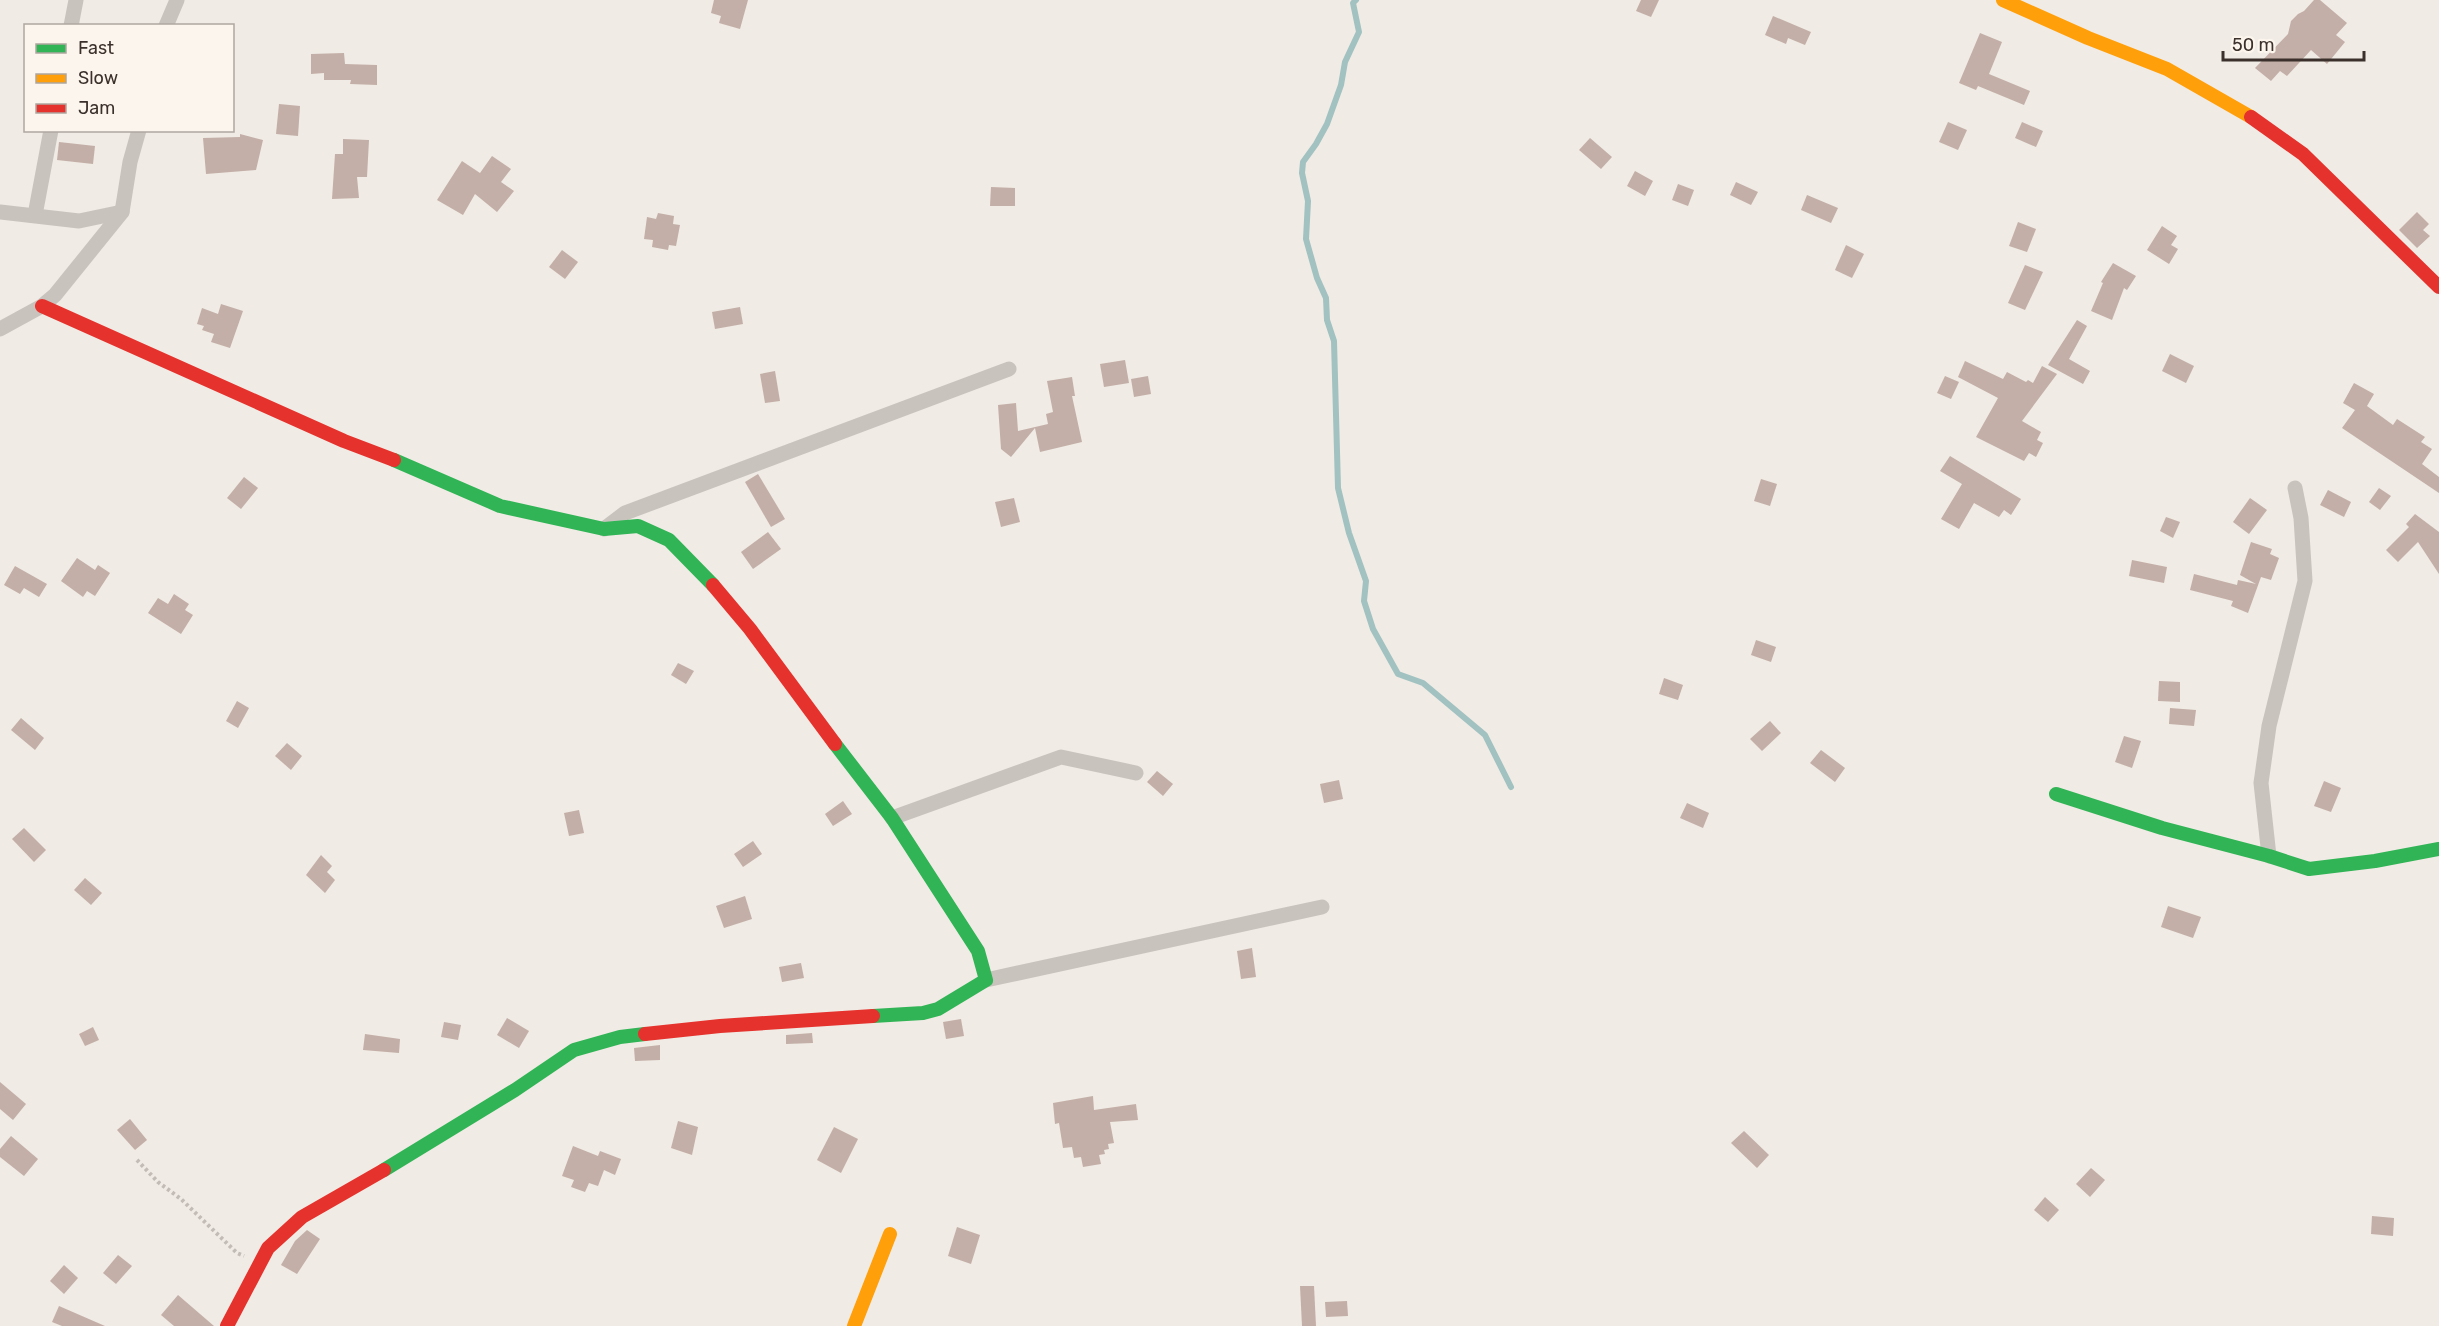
<svg xmlns="http://www.w3.org/2000/svg" width="2439" height="1326" viewBox="0 0 2439 1326" font-family="Rubik,sans-serif">
<rect width="100%" height="100%" fill="#f0ebe5"/>
<g fill="none" stroke-linecap="round" stroke-linejoin="round">
<path stroke="#a1c2c1" stroke-width="6" d="M1356,0L1353,3L1359,32L1345,62L1341,85L1327,124L1316,144L1303,162L1302,173L1308,201L1306,239L1317,278L1326,298L1327,320L1334,341L1338,488L1349,533L1366,581L1364,601L1373,629L1398,674L1423,683L1485,735L1511,787"/>
</g>
<g fill="#c3afa7">
<path d="M714,0H748L740,29L719,23L721,16L711,13Z"/>
<path d="M1641,0H1659L1651,17L1636,11Z"/>
<path d="M2314,0H2320L2347,23L2336,35L2345,42L2327,64L2311,50L2287,76L2280,71L2271,81L2255,68L2288,34L2291,21L2298,14L2304,11Z"/>
<path d="M1773,16L1811,32L1805,45L1788,38L1786,44L1765,35Z"/>
<path d="M1980,33L2002,42L1989,74L2030,91L2024,105L1978,86L1976,90L1959,83Z"/>
<path d="M344,53L345,64L377,65V85L350,84L351,80H324V73L311,74V54Z"/>
<path d="M279,104L300,106L298,136L276,134Z"/>
<path d="M1948,122L1967,130L1958,150L1939,142Z"/>
<path d="M2022,122L2043,131L2036,147L2015,138Z"/>
<path d="M240,134L263,140L256,170L206,174L203,138L240,137Z"/>
<path d="M1590,138L1612,157L1601,169L1579,150Z"/>
<path d="M343,139L369,140L367,177H357L359,198L332,199L335,154H343Z"/>
<path d="M59,142L95,146L93,164L57,160Z"/>
<path d="M492,156L511,169L501,182L514,191L497,212L475,194L463,215L437,200L462,161L480,173Z"/>
<path d="M1635,171L1653,181L1645,196L1627,186Z"/>
<path d="M1736,182L1758,192L1751,205L1730,195Z"/>
<path d="M1678,184L1694,190L1688,206L1672,200Z"/>
<path d="M991,187L1015,188V206H990Z"/>
<path d="M1807,195L1838,208L1831,223L1801,210Z"/>
<path d="M2417,212L2429,224L2423,230L2430,236L2417,248L2399,230Z"/>
<path d="M658,213L674,216L673,224L680,225L676,246L669,245L668,250L652,247L653,240L644,239L647,217L656,219Z"/>
<path d="M2018,222L2036,229L2027,252L2009,246Z"/>
<path d="M2162,226L2177,236L2171,245L2178,249L2169,264L2147,250Z"/>
<path d="M1846,245L1864,254L1852,278L1835,270Z"/>
<path d="M562,250L578,262L565,279L549,267Z"/>
<path d="M2113,263L2136,276L2127,290L2124,288L2112,320L2091,311L2103,283L2101,282Z"/>
<path d="M2025,265L2043,272L2025,310L2008,303Z"/>
<path d="M221,304L243,311L230,348L211,342L214,334L202,330L204,326L197,324L202,308L218,314Z"/>
<path d="M740,307L743,324L715,329L712,312Z"/>
<path d="M2077,320L2087,326L2069,359L2090,371L2083,384L2048,365Z"/>
<path d="M2170,354L2194,366L2186,383L2162,371Z"/>
<path d="M1125,360L1129,383L1104,387L1100,364Z"/>
<path d="M1965,361L2003,379L2007,372L2026,382L2028,380L2033,383L2042,366L2057,374L2022,421L2041,432L2037,440L2043,443L2036,457L2029,453L2024,461L1976,437L1998,398L1958,377Z"/>
<path d="M775,371L780,401L765,403L760,374Z"/>
<path d="M1148,376L1151,394L1134,397L1131,379Z"/>
<path d="M1945,376L1959,382L1951,399L1937,393Z"/>
<path d="M1072,377L1075,396H1072L1082,442L1040,452L1035,428L1011,457L1001,449L998,405L1016,403L1018,431L1048,424L1046,414L1053,412L1047,381Z"/>
<path d="M2354,383L2374,394L2367,406L2393,425L2397,419L2425,437L2421,442L2432,449L2422,464L2439,477V493L2342,428L2355,410L2343,403Z"/>
<path d="M1950,456L2021,499L2011,515L2004,510L1999,517L1974,503L1959,529L1941,519L1962,484L1940,471Z"/>
<path d="M758,474L785,519L771,527L745,482Z"/>
<path d="M244,477L258,488L241,509L227,498Z"/>
<path d="M1761,479L1777,484L1770,506L1754,501Z"/>
<path d="M2379,488L2391,496L2380,510L2369,502Z"/>
<path d="M2328,490L2351,502L2344,517L2320,505Z"/>
<path d="M1014,498L1020,522L1001,527L995,502Z"/>
<path d="M2250,498L2267,510L2249,534L2233,522Z"/>
<path d="M2415,514L2439,532V574L2418,542L2398,562L2386,550L2409,527L2406,524Z"/>
<path d="M2166,517L2180,522L2173,538L2160,531Z"/>
<path d="M768,532L781,549L753,569L741,552Z"/>
<path d="M2251,542L2272,549L2270,554L2279,558L2271,580L2261,577L2248,613L2231,606L2233,601L2190,590L2194,574L2237,585L2238,580L2256,584L2240,575Z"/>
<path d="M77,558L95,570L98,565L110,573L95,596L87,591L83,597L61,581Z"/>
<path d="M2132,560L2167,567L2164,583L2129,576Z"/>
<path d="M15,566L47,584L39,597L24,588L20,594L4,585Z"/>
<path d="M174,594L189,604L185,610L193,615L181,634L148,613L158,598L168,604Z"/>
<path d="M1756,640L1776,647L1771,662L1751,655Z"/>
<path d="M678,663L694,671L686,684L671,675Z"/>
<path d="M1664,678L1683,685L1678,700L1659,694Z"/>
<path d="M2159,681L2180,682V702L2158,701Z"/>
<path d="M237,701L249,708L238,728L226,721Z"/>
<path d="M2170,708L2196,710L2194,726L2169,724Z"/>
<path d="M21,718L44,738L35,750L11,730Z"/>
<path d="M1770,721L1781,733L1762,751L1750,739Z"/>
<path d="M2124,736L2141,741L2132,768L2115,762Z"/>
<path d="M287,743L302,756L291,770L275,756Z"/>
<path d="M1821,750L1845,768L1835,782L1810,763Z"/>
<path d="M1157,771L1173,784L1163,796L1147,782Z"/>
<path d="M1339,780L1343,799L1324,803L1320,784Z"/>
<path d="M2324,781L2341,788L2331,812L2314,806Z"/>
<path d="M843,801L852,814L833,826L825,814Z"/>
<path d="M1687,803L1709,813L1703,828L1680,818Z"/>
<path d="M579,810L584,833L569,836L564,813Z"/>
<path d="M24,828L46,850L34,862L12,839Z"/>
<path d="M753,841L762,854L743,867L734,854Z"/>
<path d="M321,855L332,866L327,872L335,880L325,893L306,875Z"/>
<path d="M85,878L102,893L91,905L74,890Z"/>
<path d="M745,896L752,919L724,928L716,906Z"/>
<path d="M2168,906L2201,917L2193,938L2161,927Z"/>
<path d="M1252,948L1256,977L1241,979L1237,951Z"/>
<path d="M801,963L804,978L782,982L779,967Z"/>
<path d="M507,1018L529,1031L519,1048L497,1035Z"/>
<path d="M961,1019L964,1036L946,1039L943,1022Z"/>
<path d="M444,1022L461,1025L458,1040L441,1037Z"/>
<path d="M93,1027L99,1040L85,1046L79,1034Z"/>
<path d="M812,1033L813,1043L786,1044V1035Z"/>
<path d="M365,1034L400,1039L399,1053L363,1050Z"/>
<path d="M660,1045V1060L635,1061L634,1048Z"/>
<path d="M0,1082L26,1104L13,1120L0,1109Z"/>
<path d="M1093,1096L1094,1110L1136,1104L1138,1120L1110,1122L1114,1143L1108,1144L1109,1149L1104,1150L1105,1154L1099,1155L1101,1164L1083,1167L1081,1157L1074,1158L1072,1147L1063,1148L1059,1123L1055,1124L1053,1103Z"/>
<path d="M130,1119L147,1140L135,1150L117,1130Z"/>
<path d="M678,1121L698,1127L692,1155L671,1148Z"/>
<path d="M834,1127L858,1139L841,1173L817,1160Z"/>
<path d="M1744,1131L1769,1155L1757,1168L1731,1143Z"/>
<path d="M11,1136L38,1159L24,1176L0,1157V1149Z"/>
<path d="M573,1146L598,1156L600,1151L621,1159L615,1175L604,1170L598,1186L589,1183L585,1192L571,1187L574,1180L562,1176Z"/>
<path d="M2091,1168L2105,1180L2090,1197L2076,1184Z"/>
<path d="M2045,1197L2059,1210L2048,1222L2034,1210Z"/>
<path d="M2372,1216L2394,1218L2393,1236L2371,1234Z"/>
<path d="M957,1227L980,1235L971,1264L948,1256Z"/>
<path d="M307,1230L320,1239L297,1274L281,1265L295,1241Z"/>
<path d="M118,1255L132,1266L116,1284L103,1273Z"/>
<path d="M64,1265L78,1278L64,1294L50,1281Z"/>
<path d="M1300,1286H1314L1316,1326H1302Z"/>
<path d="M178,1295L214,1326H174L161,1315Z"/>
<path d="M1347,1301L1348,1316L1326,1317L1325,1302Z"/>
<path d="M59,1306L105,1326H62L52,1322Z"/>
</g>
<g fill="none" stroke-linecap="round" stroke-linejoin="round">
<path stroke="#c2bbb6" stroke-width="4" stroke-dasharray="3 3" stroke-linecap="butt" d="M137,1160L158,1182L181,1199L237,1253L244,1256"/>
<g stroke="#c9c3be" stroke-width="15">
<path d="M71,26L76,0"/>
<path d="M166,26L177,0"/>
<path d="M0,212L79,221L122,212"/>
<path d="M35,215L51,130"/>
<path d="M0,329L42,306L55,295L122,212L130,162L139,130"/>
<path d="M604,529L625,513L1009,369"/>
<path d="M892,818L1061,757L1136,773"/>
<path d="M2269,856L2261,783L2269,726L2305,581L2301,518L2295,488"/>
<path d="M986,980L1322,907"/>
</g>
<g stroke="#30b455" stroke-width="14">
<path d="M394,460L500,506L604,529L638,526L669,540L713,585"/>
<path d="M835,744L892,818L978,951L986,980L938,1009L923,1013L873,1016"/>
<path d="M2056,794L2162,828L2269,856L2309,869L2375,861L2439,849"/>
<path d="M384,1170L515,1090L574,1050L620,1037L645,1034"/>
</g>
<g stroke="#ff9f0a" stroke-width="14">
<path d="M2003,0L2088,38L2167,69L2251,117"/>
<path d="M854,1326L890,1234"/>
</g>
<g stroke="#e5322d" stroke-width="14">
<path d="M2251,117L2303,154L2439,287"/>
<path d="M42,306L344,441L394,460"/>
<path d="M713,585L750,629L835,744"/>
<path d="M645,1034L720,1026L873,1016"/>
<path d="M227,1326L268,1248L302,1217L384,1170"/>
</g>
</g>
<rect x="24" y="24" width="210" height="108" fill="#fbf5ee" stroke="#aea6a0" stroke-width="1.5"/>
<rect x="36" y="44" width="30" height="9" fill="#30b455" stroke="#aea6a0" stroke-width="1.5"/>
<text x="78" y="54" font-size="18" fill="#3b302b">Fast</text>
<rect x="36" y="74" width="30" height="9" fill="#ff9f0a" stroke="#aea6a0" stroke-width="1.5"/>
<text x="78" y="84" font-size="18" fill="#3b302b">Slow</text>
<rect x="36" y="104" width="30" height="9" fill="#e5322d" stroke="#aea6a0" stroke-width="1.5"/>
<text x="78" y="114" font-size="18" fill="#3b302b">Jam</text>
<path d="M2223 51v9h141v-9" fill="none" stroke="#3b302b" stroke-width="3"/>
<text x="2232" y="51" font-size="18" fill="#3b302b" stroke="#fbf5ee" stroke-width="4.5" paint-order="stroke">50 m</text>
</svg>
